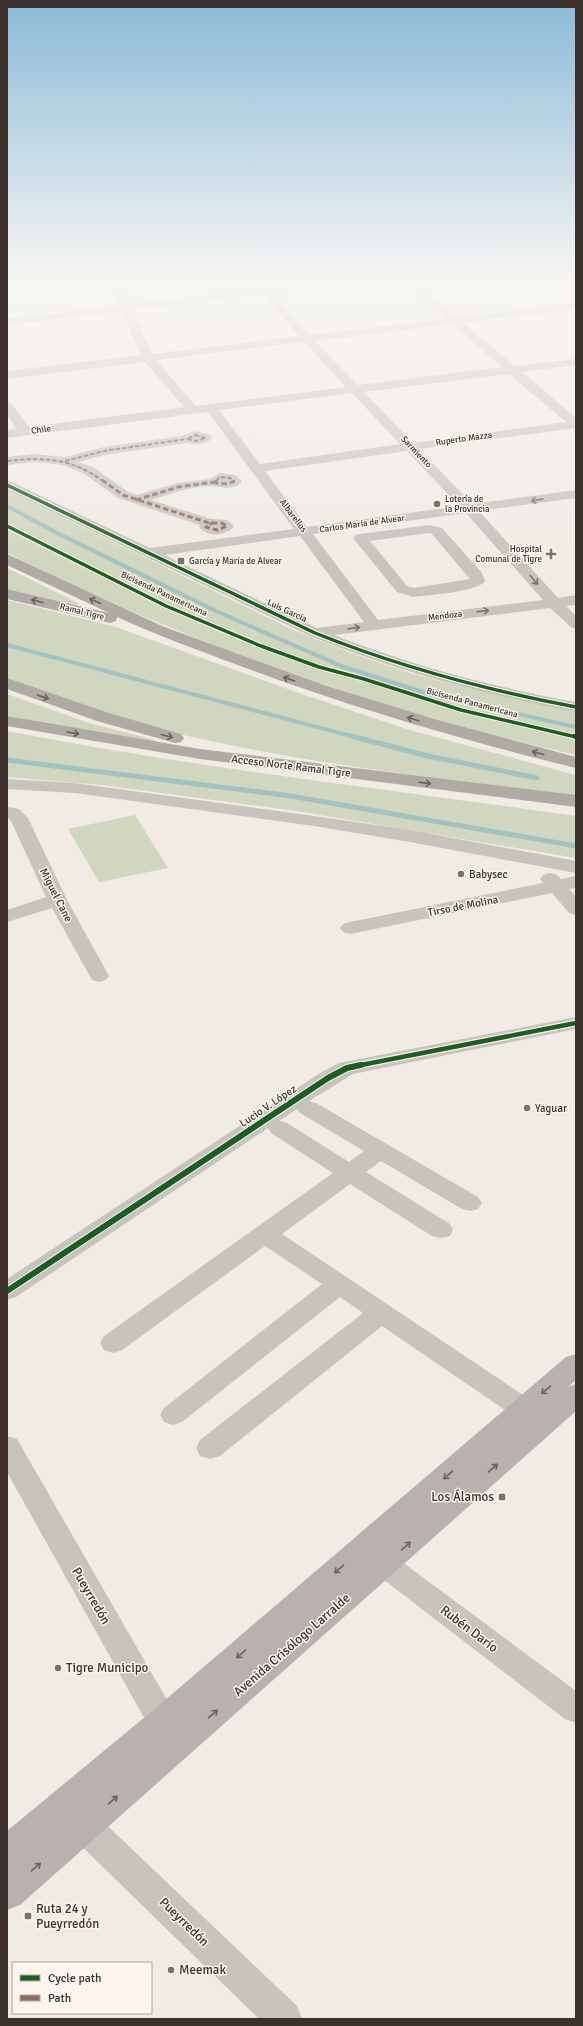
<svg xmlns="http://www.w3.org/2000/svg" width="583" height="2026" viewBox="0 0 583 2026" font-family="Signika,sans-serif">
<rect width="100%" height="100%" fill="#f0ebe5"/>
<g fill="#d1d6bf">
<path d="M7,490L289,628C323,642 357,656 392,667C452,687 515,698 576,711V755C379,710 187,644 7,553Z"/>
<path d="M7,568L78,603V605L7,589Z"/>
<path d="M7,600L116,627L296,692L410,730L576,775V796C439,778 302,764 167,731C113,717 60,698 7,678Z"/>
<path d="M7,694L89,723L155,740L154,742L7,716Z"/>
<path d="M7,731C195,768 386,789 576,816V858L296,811L102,785L7,777Z"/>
<path d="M135,815L168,868L99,882L68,829Z"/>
</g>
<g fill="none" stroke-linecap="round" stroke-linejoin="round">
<g stroke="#a1c2c1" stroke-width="4">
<path d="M7,506L57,533L218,612L341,666L432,695L576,727"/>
<path d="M7,645L355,737"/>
</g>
<g stroke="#a1c2c1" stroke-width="5">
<path d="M351,736L428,756L537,778"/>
<path d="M7,760L291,796L576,846"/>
</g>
<g fill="#c9c3be" fill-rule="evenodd">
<path d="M106,280H116L130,304L257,288L251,280H261L268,287L328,280H355L350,283L273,293L309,335L445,319L401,280H412L457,317L576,303V309L463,323L515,366L576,359V365L522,372L576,418V428L419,449L472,504L576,490V498L479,511L558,598L576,595V605L566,606L576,616V629L571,627L550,608L334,635C413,666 493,687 576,702V712C485,695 396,671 310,636L7,490V481L12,482L150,548L294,529L208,412L7,438V430L17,429L7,415V402L11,403L29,427L184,407L145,362L7,379V371L141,355L122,311L7,325V319L120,305ZM262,294L299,336L152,354L133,310ZM452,324L502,367L358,385L315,341ZM304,342L346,387L196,406L156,360ZM509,374L566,422L413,443L364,392ZM352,393L400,444L260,464L219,410ZM407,451L459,506L307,527L265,471ZM466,513L543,600L378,620L313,534ZM300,536L364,622L317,628L164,555Z"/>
<path d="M554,280H565L576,286V294Z"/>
<path d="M195,431L210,435L212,438C207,445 195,445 187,443L104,455L78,462L93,467L128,492L137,495L178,483L210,479L220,473L235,475L242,481C235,491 222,487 212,486C192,486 170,494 151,500L211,519L227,520L234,526C227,536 207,538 199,527L200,525L118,498L83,473L63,465L33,462L7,465V457L33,454L65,457L104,447L182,436Z"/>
<path d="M429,525L442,528L482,573L485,581C478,592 428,595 413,597L397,592L353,538L355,535L360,534ZM429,533L432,534L470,579L414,588L407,586L370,541Z"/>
<path d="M7,779L75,783L314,816L410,830L576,861V873L410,842L314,826L75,793L7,789Z"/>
<path d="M7,807L19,809L28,818L67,900L109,976L106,980L99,982L92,980L52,908L7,922V910L46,897L11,821L7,817Z"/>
<path d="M550,873L557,875L561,879L576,876V888L569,889L576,897V915L569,913L552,893L350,934L343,932L340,928L343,924L350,922L543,883L540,879L543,875Z"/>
<path d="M576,1017V1029L353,1074L309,1101L316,1103L478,1197L482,1203L478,1209L470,1211L462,1209L381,1161L366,1172L450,1224L453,1230L450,1236L441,1238L432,1236L350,1184L282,1234L547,1411L550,1418L547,1425L537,1428L527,1425L382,1326L220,1456L210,1459L200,1456L196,1448L200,1440L363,1313L340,1297L182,1422L173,1425L164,1422L160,1415L164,1408L322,1284L265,1246L122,1350L113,1353L104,1350L100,1343L104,1336L333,1173L271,1133L268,1128L16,1297L7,1300V1279L320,1073L339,1063ZM297,1109L300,1113L364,1151L349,1162L287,1123L279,1121Z"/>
<path d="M7,1436L17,1439L174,1712L184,1721L189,1731L184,1741L173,1745L162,1741L152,1732L7,1472Z"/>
<path d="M372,1543L382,1547L576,1691V1723L565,1719L362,1563L358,1555L362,1547Z"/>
<path d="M83,1810L95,1814L297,2006L302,2019H259L71,1836L67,1825L71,1814Z"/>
</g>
<path fill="#b8b1ad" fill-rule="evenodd" d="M576,1354V1380L568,1387L576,1384V1411L20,1905L7,1910V1831L151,1712L566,1357Z"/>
<g fill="#afaaa4" fill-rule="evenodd">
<path d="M7,554L162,626L274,667L327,686L438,720L576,757V768C461,740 346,706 235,664C195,649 156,635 117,617L116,621L110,623L7,599V589L109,613L7,565Z"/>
<path d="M7,678L109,713L181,734L184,738L181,742L175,743L97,721L7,689Z"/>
<path d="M7,716L200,749L576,795V807L200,759L7,726Z"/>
</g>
<g stroke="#8d6e63" stroke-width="2" stroke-dasharray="4.5 2" stroke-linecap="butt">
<path d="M195,435L206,438L196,441L187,439Z"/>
<path d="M7,461C45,457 71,458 103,481"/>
<path d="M65,461L104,451L187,439"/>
<path d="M216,481L220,477L230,478L234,481"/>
</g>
<g stroke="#8d6e63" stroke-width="3" stroke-dasharray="5.5 3" stroke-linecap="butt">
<path d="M102,480L123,495L209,523"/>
<path d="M216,480V483L227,484L235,481L233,480"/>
<path d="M136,500L178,487L215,482"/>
<path d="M212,523H222L227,526L217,530L206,527Z"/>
</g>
<defs>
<g id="cycleway-far2">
<path d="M7,485L315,633C400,667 486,690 576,707"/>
<path d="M7,526L166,606L261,646L319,667L364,679L461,710L576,737"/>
</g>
<g id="cycleway-far1">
<path d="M574,736L576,737"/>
<path d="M356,1066L576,1023"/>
</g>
<path id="cycleway" d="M7,1291L328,1078L347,1068L361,1065"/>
</defs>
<use href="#cycleway-far2" stroke="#fbf5ee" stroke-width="5.5"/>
<use href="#cycleway-far1" stroke="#fbf5ee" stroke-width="7"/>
<use href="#cycleway" stroke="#fbf5ee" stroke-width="8"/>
<use href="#cycleway-far2" stroke="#1b5e20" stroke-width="3.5"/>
<use href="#cycleway-far1" stroke="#1b5e20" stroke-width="4.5"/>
<use href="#cycleway" stroke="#1b5e20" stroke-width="6"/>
</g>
<defs><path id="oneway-shaft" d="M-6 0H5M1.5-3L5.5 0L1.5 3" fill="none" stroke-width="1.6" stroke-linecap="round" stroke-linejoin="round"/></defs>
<g stroke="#7b726d">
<use href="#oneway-shaft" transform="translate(537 500) rotate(172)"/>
<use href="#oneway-shaft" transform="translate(534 580) rotate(48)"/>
<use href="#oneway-shaft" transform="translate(483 611) rotate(-7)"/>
<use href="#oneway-shaft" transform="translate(354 628) rotate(-8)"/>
</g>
<g stroke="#69615b">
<use href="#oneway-shaft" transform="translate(37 601) rotate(-166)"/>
<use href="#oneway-shaft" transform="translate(95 601) rotate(-155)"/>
<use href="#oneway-shaft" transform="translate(289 679) rotate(-161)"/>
<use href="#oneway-shaft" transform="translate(43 697) rotate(19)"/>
<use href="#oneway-shaft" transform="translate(413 719) rotate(-163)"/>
<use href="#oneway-shaft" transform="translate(73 733) rotate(10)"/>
<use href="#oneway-shaft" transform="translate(167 736) rotate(15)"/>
<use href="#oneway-shaft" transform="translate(538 753) rotate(-165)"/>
<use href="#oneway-shaft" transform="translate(425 783) rotate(7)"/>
</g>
<g stroke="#6d645f">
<use href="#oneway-shaft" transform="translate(546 1390) rotate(140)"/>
<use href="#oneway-shaft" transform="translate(493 1468) rotate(-41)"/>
<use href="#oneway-shaft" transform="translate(448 1475) rotate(139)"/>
<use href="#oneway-shaft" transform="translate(406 1546) rotate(-42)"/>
<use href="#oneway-shaft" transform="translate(339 1569) rotate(139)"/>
<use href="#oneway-shaft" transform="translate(241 1654) rotate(139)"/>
<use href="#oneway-shaft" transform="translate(213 1714) rotate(-41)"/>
<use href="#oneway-shaft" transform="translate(113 1800) rotate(-41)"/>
<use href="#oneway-shaft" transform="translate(36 1867) rotate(-41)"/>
</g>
<linearGradient id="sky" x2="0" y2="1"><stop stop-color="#8bbad8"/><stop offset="0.5" stop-color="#f8f6f3"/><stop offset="1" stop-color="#f8f6f3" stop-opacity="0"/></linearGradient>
<rect width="583" height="563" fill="url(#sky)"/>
<g fill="#7a716c" stroke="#fbf5ee" stroke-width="1.5">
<circle cx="437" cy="504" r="4"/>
<path d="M549 548h4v4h4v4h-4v4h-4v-4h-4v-4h4z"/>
<rect x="177" y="557" width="8" height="8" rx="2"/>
<circle cx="461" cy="874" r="4"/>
<circle cx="527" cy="1108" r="4"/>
<rect x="498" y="1493" width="8" height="8" rx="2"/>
<circle cx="58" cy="1668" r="4"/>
<rect x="24" y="1912" width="8" height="8" rx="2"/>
<circle cx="171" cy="1970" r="4"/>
</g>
<g text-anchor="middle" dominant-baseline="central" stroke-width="3" stroke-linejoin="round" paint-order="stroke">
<g font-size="9" fill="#3b302b" stroke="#fbf5ee">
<text transform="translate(41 430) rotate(-7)">Chile</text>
<text transform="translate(464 439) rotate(-8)">Ruperto Mazza</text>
<text transform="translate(416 452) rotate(46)">Sarmiento</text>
<text transform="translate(293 516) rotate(53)">Albarellos</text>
<text transform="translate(362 524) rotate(-8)">Carlos María de Alvear</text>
<text transform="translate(164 594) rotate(25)">Bicisenda Panamericana</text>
<text transform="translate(287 611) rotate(25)">Luis García</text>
<text transform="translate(82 612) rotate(14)">Ramal Tigre</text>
<text transform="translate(445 616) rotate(-7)">Mendoza</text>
<text transform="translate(472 703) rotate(15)">Bicisenda Panamericana</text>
</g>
<g font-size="9" fill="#3b302b" stroke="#fbf5ee" text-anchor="start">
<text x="445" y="499">Lotería de<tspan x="445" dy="10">la Provincia</tspan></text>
<text x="542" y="549" text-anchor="end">Hospital<tspan x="542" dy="10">Comunal de Tigre</tspan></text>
<text x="189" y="561">García y María de Alvear</text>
</g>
<g font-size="11" fill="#3b302b" stroke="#fbf5ee">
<text transform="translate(291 766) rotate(7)">Acceso Norte Ramal Tigre</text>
<text transform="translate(56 895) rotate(63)">Miguel Cane</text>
<text transform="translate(463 906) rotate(-11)">Tirso de Molina</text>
<text transform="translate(268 1106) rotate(-34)">Lucio V. López</text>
</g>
<g font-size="11" fill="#3b302b" stroke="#fbf5ee" text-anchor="start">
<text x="469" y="874">Babysec</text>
<text x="535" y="1108">Yaguar</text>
</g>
<g font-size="13" fill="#3b302b" stroke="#fbf5ee" text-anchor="start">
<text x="494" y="1497" text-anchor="end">Los Álamos</text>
<text x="66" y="1668">Tigre Municipo</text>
<text x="36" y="1909">Ruta 24 y<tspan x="36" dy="15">Pueyrredón</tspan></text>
<text x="179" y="1970">Meemak</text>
</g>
<g font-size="13" fill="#3b302b" stroke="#fbf5ee">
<text transform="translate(91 1596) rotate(60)">Pueyrredón</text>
<text transform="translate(469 1629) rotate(37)">Rubén Darío</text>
<text transform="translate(292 1645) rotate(-41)">Avenida Crisólogo Larralde</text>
<text transform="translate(184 1922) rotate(44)">Pueyrredón</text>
</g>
</g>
<rect width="583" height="2026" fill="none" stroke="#3b302b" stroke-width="16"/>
<rect x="12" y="1962" width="140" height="52" fill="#fbf5ee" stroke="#aea6a0"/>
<rect x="20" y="1975" width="20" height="6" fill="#1b5e20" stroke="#aea6a0"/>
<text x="48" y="1982" font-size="12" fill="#3b302b">Cycle path</text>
<rect x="20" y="1995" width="20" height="6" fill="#8d6e63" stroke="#aea6a0"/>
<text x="48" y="2002" font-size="12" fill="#3b302b">Path</text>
</svg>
